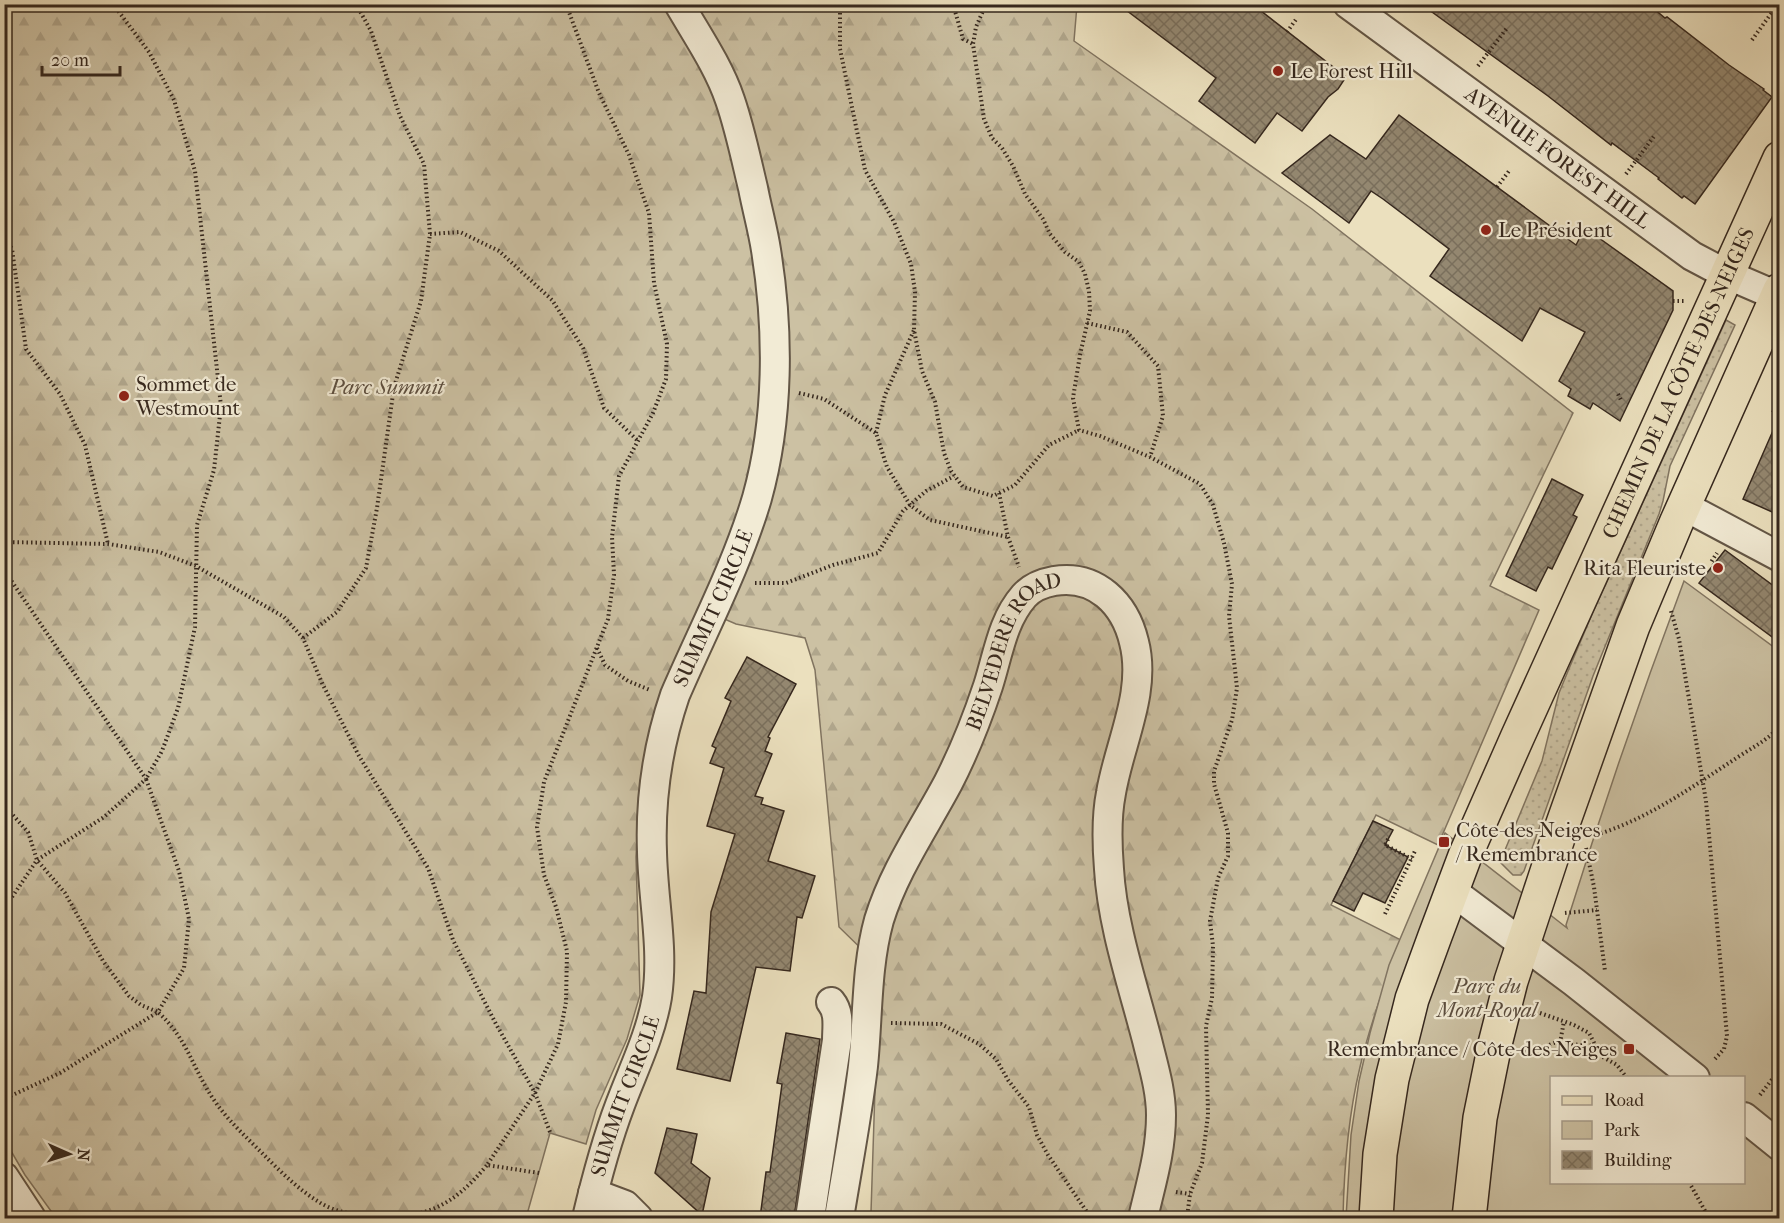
<svg xmlns="http://www.w3.org/2000/svg" width="1784" height="1223" viewBox="0 0 1784 1223" font-family="'IM FELL French Canon',serif">
<defs>
<pattern id="grass-dots" width="8" height="8" patternUnits="userSpaceOnUse" patternTransform="scale(1.5)"><rect width="8" height="8" fill="#ccc1a3"/><path d="M2 2h.1M6 6h.1" fill="none" stroke="#b0a68c" stroke-width="1.8" stroke-linecap="round"/></pattern>
<pattern id="forest-firs" width="22" height="20" patternUnits="userSpaceOnUse" patternTransform="scale(1.5)"><rect width="22" height="20" fill="#ccc1a3"/><path d="M5 1l3.5 6h-7zM16 11l3.5 6h-7z" fill="#b0a68c"/></pattern>
<pattern id="building-cross-hatch" width="8" height="8" patternUnits="userSpaceOnUse" patternTransform="scale(1.5)"><rect width="8" height="8" fill="#948871"/><path d="M0 0l8 8M0 8l8-8" fill="none" stroke="#7a6f5c"/></pattern>
</defs>
<rect width="100%" height="100%" fill="#ebe0be"/>
<filter id="stains"><feTurbulence type="fractalNoise" baseFrequency=".00333" numOctaves="4"/><feColorMatrix values="0 0 0 0 .2 0 0 0 0 .09 0 0 0 0 .02 0 0 0 .5 -.17"/></filter>
<radialGradient id="worn" r=".72"><stop offset=".6" stop-color="#630" stop-opacity="0"/><stop offset="1" stop-color="#630" stop-opacity=".3"/></radialGradient>
<path fill="url(#grass-dots)" stroke="#817460" stroke-width="1.5" d="M1726,320L1735,325L1670,466L1663,501L1659,514L1593,676L1524,871L1521,875H1513L1500,862L1542,761L1559,693L1568,671L1593,612Z"/>
<path fill="url(#forest-firs)" stroke="#817460" stroke-width="1.5" d="M4,5H1077L1074,41L1312,209L1573,413L1490,586L1539,610L1438,845L1376,815L1331,905L1401,940C1386,982 1370,1024 1360,1067C1348,1117 1344,1167 1343,1218H905L871,1212L879,966L839,927L815,670L805,638L736,624L699,608L664,688L651,726L644,760L639,805L636,857L640,995L627,1039L596,1110L586,1144L550,1133L526,1218H56L25,1175L4,1139Z"/>
<path fill="#ccc1a3" stroke="#817460" stroke-width="1.5" fill-rule="evenodd" d="M1684,581L1779,651V1218H1346L1351,1135L1359,1081L1370,1033L1389,965L1445,833L1567,928L1566,925C1602,809 1641,695 1684,581ZM1552,1078H1744V1182H1552Z"/>
<g fill="url(#building-cross-hatch)" stroke="#36281e" stroke-width="1.5">
<path d="M1118,4H1252L1346,77L1338,89L1328,97L1302,131L1277,113L1255,143L1199,101L1216,78Z"/>
<path d="M1421,4H1648L1665,18L1667,17L1729,65L1764,89L1763,90L1772,97L1695,204L1684,196L1682,198L1658,179L1659,178L1612,143L1611,145L1548,96Z"/>
<path d="M1399,115L1576,245L1585,228L1673,291V310L1620,421L1593,403L1590,409L1568,396L1571,389L1559,381L1585,332L1540,308L1522,341L1430,276L1449,249L1383,199L1371,191L1349,223L1282,173L1330,135L1366,159Z"/>
<path d="M1779,417V515L1743,499Z"/>
<path d="M1552,479L1583,495L1573,515L1577,517L1552,569L1548,567L1536,591L1506,576Z"/>
<path d="M1725,550L1779,590V642L1699,583Z"/>
<path d="M747,657L796,684L768,737L770,738L765,751L772,754L755,796L763,798L761,804L784,811L768,861L815,876L802,918L797,917L790,971L756,967L730,1081L677,1069L694,991L706,993L711,912L735,834L707,826L724,768L710,763L716,748L712,746L731,701L725,698Z"/>
<path d="M1373,821L1393,830L1385,845L1408,857L1385,903L1363,893L1354,911L1333,901Z"/>
<path d="M786,1033L820,1039L794,1218H760L766,1172H770L782,1084L777,1083Z"/>
<path d="M667,1128L697,1134L691,1163L710,1178L702,1215L655,1173Z"/>
</g>
<g fill="none" stroke-linecap="round" stroke-linejoin="round">
<defs>
<g id="minor">
<path id="s1" d="M1348,4L1692,256L1726,274L1777,296L1780,295"/>
<path d="M1684,506L1780,557"/>
<path d="M1452,891L1574,982L1695,1078"/>
<path d="M1744,1117L1780,1146"/>
<path d="M4,1177L31,1218"/>
<path d="M593,1193L625,1205L638,1218"/>
<path id="s2" d="M587,1218C596,1180 606,1142 620,1105C633,1070 651,1034 657,997C664,949 653,900 652,852C650,798 658,745 675,695C703,630 737,566 757,498C779,419 779,331 766,250C763,230 757,209 753,188C746,159 740,129 730,100C719,67 697,35 679,4"/>
<path d="M810,1218L837,1040C837,1027 840,1013 831,1002"/>
<path id="s3" d="M839,1218C847,1168 857,1117 863,1066C868,1018 866,967 879,920C894,871 924,828 948,783C964,752 977,719 988,686C998,655 1002,621 1024,596C1032,587 1043,583 1054,581C1096,574 1125,604 1134,642C1147,692 1119,744 1111,793C1106,818 1107,844 1109,869C1112,924 1133,986 1147,1040C1153,1065 1161,1090 1161,1115C1161,1152 1151,1183 1143,1218"/>
</g>
<g id="major">
<path id="s4" d="M1376,1218L1380,1154L1392,1079L1412,999L1435,936L1465,856L1517,738L1780,158"/>
<path d="M1469,1218L1480,1118L1495,1044L1511,981L1561,829L1633,626L1677,521L1780,290"/>
</g>
</defs>
<use href="#minor" stroke="#635646" stroke-width="32"/>
<use href="#major" stroke="#36281e" stroke-width="36"/>
<g stroke="#36281e" stroke-width="4" stroke-dasharray="1.5 3" stroke-linecap="butt">
<path d="M113,4L149,52L174,100L195,171L221,406L214,470L197,525L195,627L178,708L162,751L146,779L179,871L189,919L184,968L158,1012C189,1041 192,1068 214,1100C226,1118 242,1133 257,1148C276,1167 296,1188 319,1202C334,1212 355,1215 372,1216C425,1220 453,1206 487,1165"/>
<path d="M840,4V49L865,170L894,222L911,264L915,292L914,330L922,371L935,402L944,453L951,471L963,487L993,496L1015,485L1049,445L1079,430"/>
<path d="M953,4L963,39L973,44"/>
<path d="M986,4L976,27L973,44L984,119L992,138L1002,148L1013,166L1025,194L1043,219L1050,234L1065,252L1079,262L1085,274L1089,291L1090,311L1080,355L1073,398L1079,430L1100,436L1150,457L1200,484L1213,505L1224,543L1232,584L1229,616L1237,688L1232,720L1214,771V784L1228,833V856L1218,878L1210,921L1213,946L1212,998L1206,1026L1208,1115L1202,1163L1190,1194L1187,1218"/>
<path d="M1287,32L1297,18"/>
<path d="M1752,40L1778,4"/>
<path d="M1478,66L1507,28"/>
<path d="M1343,75L1353,73"/>
<path d="M1626,174L1655,135"/>
<path d="M1497,187L1509,171"/>
<path d="M430,234L460,232L499,251L552,300L583,348L604,408L637,440"/>
<path d="M4,235L12,249L26,349L60,394L85,445L108,544"/>
<path d="M1673,301H1685"/>
<path d="M1087,323L1127,332L1158,366L1163,416L1150,457"/>
<path d="M799,393L824,399L876,433L887,467L910,505L930,520L1008,537"/>
<path d="M1618,394L1622,402"/>
<path d="M1772,410L1780,413"/>
<path d="M876,433L885,395L914,330"/>
<path d="M999,493L1008,537L1019,567"/>
<path d="M4,542L108,544L159,552L196,566L284,617L303,638L322,683L359,756L428,868L453,940L496,1024L535,1093L550,1132"/>
<path d="M1714,564L1711,562L1717,553"/>
<path d="M4,570L146,779L104,817L37,860L4,909"/>
<path d="M755,583H786L833,565L878,553L903,511L926,491L954,476"/>
<path d="M1671,611L1679,639L1706,801L1727,1036L1724,1049L1714,1060"/>
<path d="M303,638L337,612L366,568L377,508L394,387L421,301L430,234L424,164L400,116L371,31L356,4"/>
<path d="M597,648L605,665L628,681L650,690"/>
<path d="M4,805L28,832L37,860L65,893L103,961L129,996L141,1005L158,1012L60,1073L4,1099"/>
<path d="M1588,837C1642,823 1689,789 1735,759C1751,748 1767,741 1780,726"/>
<path d="M1388,839L1385,845L1412,859"/>
<path d="M1586,848L1594,887L1605,971"/>
<path d="M1565,913L1597,910"/>
<path d="M1385,914L1415,851"/>
<path d="M1540,1013L1574,1025L1589,1033L1601,1056L1617,1065L1627,1078"/>
<path d="M891,1023L941,1024L979,1044L996,1059L1008,1080L1029,1107L1037,1135L1048,1155L1091,1218"/>
<path d="M1560,1043L1564,1021"/>
<path d="M1524,1052L1528,1053L1554,1043L1596,1046"/>
<path d="M1760,1095L1780,1069"/>
<path d="M539,1173L487,1165L535,1093L558,1044L566,1002L567,951L556,907L544,875L537,827L544,782L608,619L614,575L612,537L619,476L653,413L666,379L667,344L654,283L649,213L629,155L599,93L566,4"/>
<path d="M1689,1182L1709,1218"/>
<path d="M1176,1192L1190,1194"/>
</g>
<use href="#minor" stroke="#f2ebd5" stroke-width="28"/>
<use href="#major" stroke="#ebe0be" stroke-width="33"/>
</g>
<g fill="#8f2418" stroke="#f2ebd5" stroke-width="2">
<circle cx="1278" cy="71" r="6"/>
<circle cx="1486" cy="230" r="6"/>
<circle cx="124" cy="396" r="6"/>
<circle cx="1718" cy="568" r="6"/>
<rect x="1438" y="836" width="12" height="12" rx="3"/>
<rect x="1623" y="1043" width="12" height="12" rx="3"/>
</g>
<g text-anchor="middle" dominant-baseline="central" stroke-width="4.5" stroke-linejoin="round" paint-order="stroke">
<g font-size="21" fill="#36281e" stroke="#f2ebd5" text-anchor="start">
<text x="1290" y="71">Le Forest Hill</text>
<text x="1498" y="230">Le Président</text>
<text x="136" y="384">Sommet de<tspan x="136" dy="24">Westmount</tspan></text>
<text x="1706" y="568" text-anchor="end">Rita Fleuriste</text>
<text x="1456" y="830">Côte-des-Neiges<tspan x="1456" dy="24">/ Remembrance</tspan></text>
<text x="1617" y="1049" text-anchor="end">Remembrance / Côte-des-Neiges</text>
</g>
<g font-size="21" fill="#36281e" stroke="#f2ebd5">
<text stroke="none"><textPath href="#s1" startOffset="260">AVENUE FOREST HILL</textPath></text>
<text stroke="none"><textPath href="#s4" startOffset="894">CHEMIN DE LA CÔTE-DES-NEIGES</textPath></text>
<text stroke="none"><textPath href="#s2" startOffset="632">SUMMIT CIRCLE</textPath></text>
<text stroke="none"><textPath href="#s3" startOffset="606">BELVEDERE ROAD</textPath></text>
<text stroke="none"><textPath href="#s2" startOffset="128">SUMMIT CIRCLE</textPath></text>
</g>
<g font-size="21" font-style="italic" fill="#5c4e3f" stroke="#f2ebd5">
<text x="387" y="387">Parc Summit</text>
<text x="1487" y="986">Parc du<tspan x="1487" dy="24">Mont-Royal</tspan></text>
</g>
</g>
<rect width="1784" height="1223" fill="none" stroke="#ebe0be" stroke-width="24"/>
<rect x="6" y="6" width="1772" height="1211" fill="none" stroke="#36281e" stroke-width="3"/>
<rect x="12" y="12" width="1760" height="1199" fill="none" stroke="#36281e" stroke-width="1.5"/>
<rect x="1550" y="1076" width="195" height="108" fill="#f2ebd5" stroke="#a79d8c" stroke-width="1.5"/>
<rect x="1562" y="1096" width="30" height="9" fill="#ebe0be" stroke="#a79d8c" stroke-width="1.5"/>
<text x="1604" y="1106" font-size="18" fill="#36281e">Road</text>
<rect x="1562" y="1121" width="30" height="18" fill="#ccc1a3" stroke="#a79d8c" stroke-width="1.5"/>
<text x="1604" y="1136" font-size="18" fill="#36281e">Park</text>
<rect x="1562" y="1151" width="30" height="18" fill="url(#building-cross-hatch)" stroke="#a79d8c" stroke-width="1.5"/>
<text x="1604" y="1166" font-size="18" fill="#36281e">Building</text>
<g transform="translate(69 1154) rotate(93)" stroke="#f2ebd5" stroke-width="4.5" paint-order="stroke">
<path d="M0-4.5L10 22L0 15L-10 22Z" fill="#36281e"/>
<text y="-9" font-size="16" font-weight="bold" text-anchor="middle" fill="#36281e">N</text>
</g>
<path d="M42 66v9h78v-9" fill="none" stroke="#36281e" stroke-width="3"/>
<text x="51" y="66" font-size="18" fill="#36281e" stroke="#f2ebd5" stroke-width="4.5" paint-order="stroke">20 m</text>
<rect width="100%" height="100%" filter="url(#stains)"/>
<rect width="100%" height="100%" fill="url(#worn)"/>
</svg>
